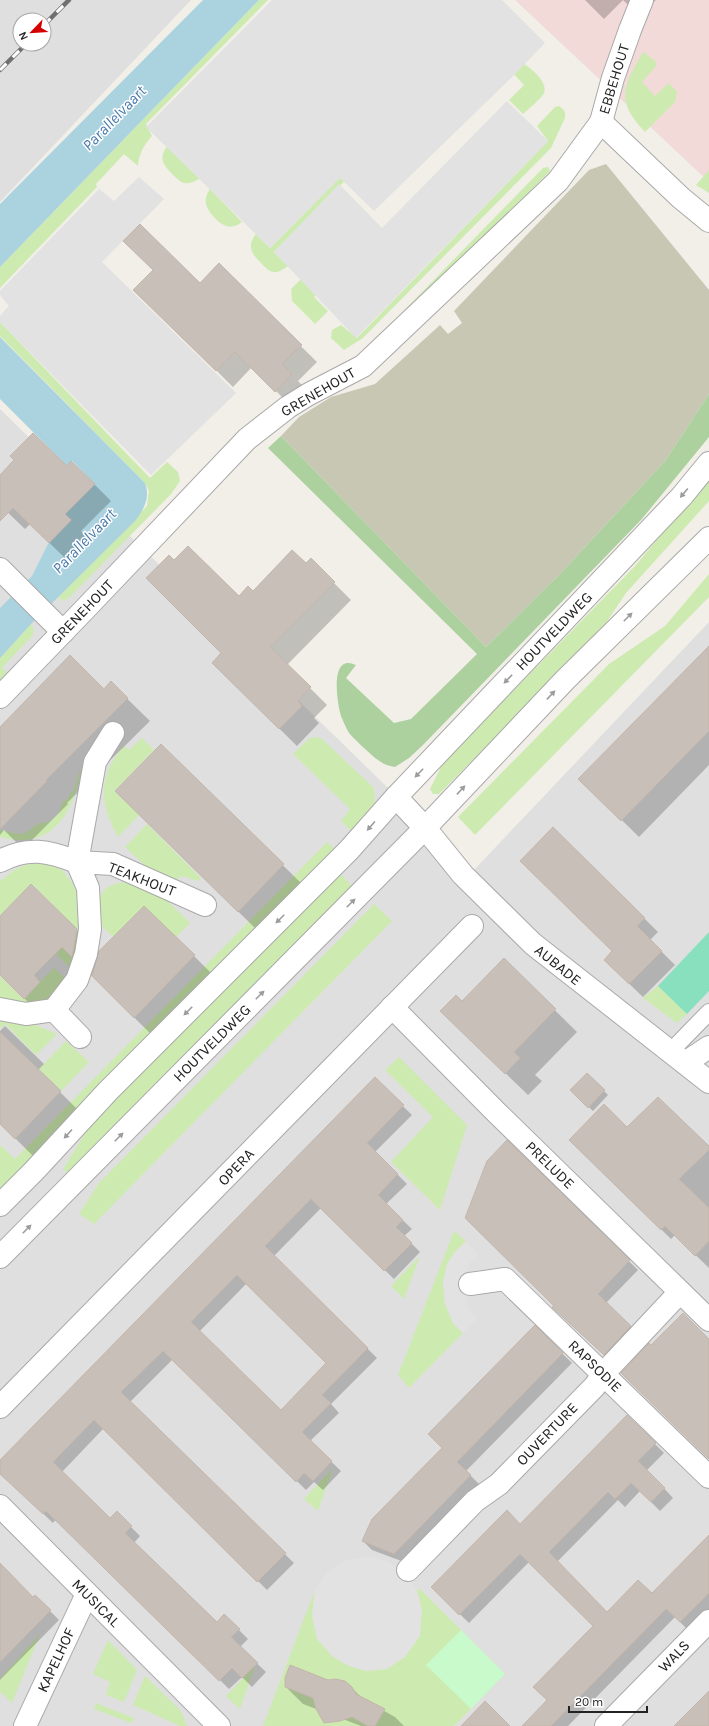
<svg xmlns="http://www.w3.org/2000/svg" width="709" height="1726" viewBox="0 0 709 1726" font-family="Karla,sans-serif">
<rect width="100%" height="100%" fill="#f2efe9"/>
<g fill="#e0dfdf" fill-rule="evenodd">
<path d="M0,0H191L0,202ZM20,20H44V44H20Z"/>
<path d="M0,409L473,871L709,622V1726H0Z"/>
</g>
<path fill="#f2dad9" d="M515,0H709V182Z"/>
<path fill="#c7c7b4" d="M606,164L709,290V394L665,461L559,575L486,647L281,436L299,417L331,397L375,384L440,325L448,334L462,323L454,311L589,170Z"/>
<g fill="#cdebb0">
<path d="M259,0H268L146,124L152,136C144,145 139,153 138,166L124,154L96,184L97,187L0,288V267Z"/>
<path d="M478,38L483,42L274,252L288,266C284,269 278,273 273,272C268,271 265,267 262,264C252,254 246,247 256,234L270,248Z"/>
<path d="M643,52L654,60L657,65L642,82L655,96L669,83L677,92L675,102L645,132C615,100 623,87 643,52Z"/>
<path d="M520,62C528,65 549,82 544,93C541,99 528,109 523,114L509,100L524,85L509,69Z"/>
<path d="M559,106C564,109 566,112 565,118L551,148L363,338L344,350L331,338L332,330L341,325L357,338L548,141L537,126L555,107Z"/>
<path d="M168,145L200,178C196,181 190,184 185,183C181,183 177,178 174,176C164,165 157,159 168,145Z"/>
<path d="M548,167L550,171L387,336L383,332L543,168Z"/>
<path d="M709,170V193L696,185Z"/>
<path d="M210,189L242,222C232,230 223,227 215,218C206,208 202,201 210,189Z"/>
<path d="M302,278L317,294L314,297L328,311L315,324L292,301L291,289Z"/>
<path d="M0,322L150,478L167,462L178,472L180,481L171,494L69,598L63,601L58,597L147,506L149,491L145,483L0,336Z"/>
<path d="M709,477V501L626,593L600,632L439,794H433L430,789L443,763L635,566Z"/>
<path d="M709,574V597L475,835L458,817L609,664L665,626Z"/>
<path d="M31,624L34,630L32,636L2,668L7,672L0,680V658Z"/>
<path d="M316,737L321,738L373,787C380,810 366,817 352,832L341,821L350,809L293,754L310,738Z"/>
<path d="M142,738L154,750L114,791L139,815L118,837C99,803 98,775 124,746L129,750Z"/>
<path d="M82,765C75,810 54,852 0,837V830L19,834L25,833L39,823L49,822L58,814L63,801L67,800L70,793L73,791Z"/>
<path d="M147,824L201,878L198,881L181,876L175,882L150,870L125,847Z"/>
<path d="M327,842L336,850L0,1192V1145L15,1159Z"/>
<path d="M31,863H46L62,870L72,882L77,894L83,913L72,970L56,954L78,930L32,884L0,916V881L16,869Z"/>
<path d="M338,871L352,886L68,1174L63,1169L94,1119Z"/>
<path d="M124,882C155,889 168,900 190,923L176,937L144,906L113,937L94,918C98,898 100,885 124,882Z"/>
<path d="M374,904L392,921L94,1224L79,1214L99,1183Z"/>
<path d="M54,968L66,979C43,1006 35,1012 0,998V976L23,999Z"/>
<path d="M658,986L687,1014L677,1023L643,998Z"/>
<path d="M0,1020L28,1022L57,1034L36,1055L5,1024L0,1029Z"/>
<path d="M66,1041L89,1062L61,1091L39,1069Z"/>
<path d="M399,1057L467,1125L440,1210L391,1162L433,1117L385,1070Z"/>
<path d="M454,1231L466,1241L454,1253L443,1282L445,1304L453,1323L463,1333L409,1388L398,1375Z"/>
<path d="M420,1256L404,1299L391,1286Z"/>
<path d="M333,1468L318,1511L304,1499Z"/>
<path d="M419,1588L505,1674L454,1726H263L315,1590L312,1615L422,1610L417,1591Z"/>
<path d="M40,1634L12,1703L0,1692V1679Z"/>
<path d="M108,1640L137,1670L124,1702L106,1695L110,1682L93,1674Z"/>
<path d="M255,1666L240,1709L226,1696Z"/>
<path d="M145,1676L181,1711L187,1726H180L133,1705Z"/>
<path d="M96,1703L134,1718L131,1723L94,1709Z"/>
</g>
<path fill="#add19e" d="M709,394V437L641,520L422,746L409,758L395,767C390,766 385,765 381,762C375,759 353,738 349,733C346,728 343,721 341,716C337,703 329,652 356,665L346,678L394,723L411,719L477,654L268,448L281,436L486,647L559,575L665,461Z"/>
<path fill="#c8facc" d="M461,1630L505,1674L471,1709L426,1665Z"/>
<path fill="#88e0be" d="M709,932V991L687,1014L658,986Z"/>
<g fill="#e2e2e2">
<path d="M272,0H502L545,43L514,75L374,211L340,178L270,248L146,127Z"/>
<path d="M507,101L548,141L356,338L274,252L339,184L382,228Z"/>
<path d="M139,177L164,199L102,262L236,393L151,475L0,322V316L9,306L0,295V291L99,189L114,201Z"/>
<path d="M466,1241L479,1256L470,1263L464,1275L462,1286L469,1309L477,1319L463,1333L453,1323L445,1304L443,1282L447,1264L454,1253Z"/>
<path d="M373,1557L388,1562L405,1573L417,1591L422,1610L420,1636L405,1657L387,1669L366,1671L349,1666L333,1657L317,1639L312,1615L315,1590L327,1572L341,1562L358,1558Z"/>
</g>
<g fill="#aad3df">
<path d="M203,0H259L0,267V204Z"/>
<path d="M0,337L145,483C150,498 145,507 136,520L31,624L0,658V608L32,576L48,544L72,520L65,514L95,484L72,461L67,466L0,399Z"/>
</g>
<g fill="#0003" fill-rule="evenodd">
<path d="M585,0H623L604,19Z"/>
<path d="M623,0H656L640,16Z"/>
<path d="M219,265L317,362L298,381L308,391L292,407L252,367L233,387L151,306L200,284Z"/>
<path d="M16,460L67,467L94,484L111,501L81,531L87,537L66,559L30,524L25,529L0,505V476Z"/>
<path d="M311,560L351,600L287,665L327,705L314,718L319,723L297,746L213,663L223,653L174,561L239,598L253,592L306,565Z"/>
<path d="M709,647V765L639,837L580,779Z"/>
<path d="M111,683L150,721L67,803L68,804L23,849L4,830L0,835V728L104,690Z"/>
<path d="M161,745L305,887L260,933L138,813Z"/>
<path d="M553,828L658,932L650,940L675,965L643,997L618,973L613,952Z"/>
<path d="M31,885L100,953L194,956L216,978L156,1039L85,969L46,1020L0,974V917Z"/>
<path d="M504,960L577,1032L535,1075L542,1081L528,1095L464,1033Z"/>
<path d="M5,1026L44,1064L38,1070L82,1114L37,1160L0,1123V1031Z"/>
<path d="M587,1074L608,1095L593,1111L571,1090Z"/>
<path d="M375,1079L412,1115L375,1152L407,1184L386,1204L412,1229L404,1236L420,1252L394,1279L321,1208L274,1256L377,1358L331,1404L339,1413L310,1441L341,1471L323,1490L314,1482L306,1490L173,1359L130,1402L294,1563L267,1590L104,1428L62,1472L110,1519L117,1513L140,1536L134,1543L217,1623L224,1615L248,1639L240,1647L266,1672L252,1687L242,1677L229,1689L56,1519L53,1523L0,1472V1461ZM247,1283L327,1363L281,1411L199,1332Z"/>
<path d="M627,1129L709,1148V1268L675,1235L671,1239L570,1140Z"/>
<path d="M507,1142L638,1270L606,1303L639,1335L613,1363L562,1316L555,1306Z"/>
<path d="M535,1327L572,1363L466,1471L480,1485L404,1562L372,1550L363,1541L443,1448Z"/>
<path d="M627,1416L664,1453L647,1470L673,1498L660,1511L640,1491L625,1507L618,1500L557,1562L607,1613L652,1594L709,1536V1611L689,1631L675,1617L568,1726H523L548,1701L594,1626L529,1562L469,1623L432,1587L520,1525Z"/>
<path d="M0,1564L33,1598L35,1596L59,1620L0,1680Z"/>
<path d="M286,1687H351L363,1699L395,1717L404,1726H361L303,1704Z"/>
</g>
<g fill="#c7bfb8" stroke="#c4b6ab" fill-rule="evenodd">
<path d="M140,224L200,283L219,263L302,345L282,364L292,374L275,392L235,352L216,371L133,290L153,270L123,241Z"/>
<path d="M33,433L67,466L71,461L95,484L65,514L71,520L49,543L13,508L0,521V475L14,460L10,456Z"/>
<path d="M188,546L239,596L248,586L253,591L292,550L306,563L311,558L335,582L270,647L311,687L298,701L302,706L279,729L212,663L221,653L146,578L169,555L174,560Z"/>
<path d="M709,646V731L621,821L578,779Z"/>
<path d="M70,655L104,689L111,681L128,698L46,780L47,781L0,829V727Z"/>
<path d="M161,744L284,864L238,912L115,791Z"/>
<path d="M553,827L645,918L637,926L662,951L629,984L604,960L612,951L520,861Z"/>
<path d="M31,884L77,929L72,957L62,947L34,975L40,982L24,999L0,975V916Z"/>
<path d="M144,906L195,955L134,1018L92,976L99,951Z"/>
<path d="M504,958L556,1009L514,1052L520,1058L505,1074L440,1011L456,995L462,1001Z"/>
<path d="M0,1032L61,1091L15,1139L0,1124Z"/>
<path d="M587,1073L605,1090L588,1108L570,1090Z"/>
<path d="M375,1077L404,1105L367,1143L398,1174L378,1195L403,1220L396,1227L412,1243L384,1271L311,1199L265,1246L368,1348L322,1395L331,1403L302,1432L332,1461L313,1481L304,1473L296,1482L163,1351L121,1392L286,1553L257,1582L94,1420L53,1462L110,1518L117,1511L132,1526L125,1533L217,1622L224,1614L240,1629L231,1637L258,1663L242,1678L232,1668L219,1681L46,1511L43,1514L0,1474V1460ZM237,1275L326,1363L281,1410L191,1322Z"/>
<path d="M658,1097L709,1146V1150L679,1179L709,1208V1241L695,1256L665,1226L661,1230L569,1140L604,1104L627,1127Z"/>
<path d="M507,1140L630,1260L598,1294L631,1326L604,1355L552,1307L554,1306L465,1218L487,1161Z"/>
<path d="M683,1313L709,1339V1459L621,1373L649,1343L651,1345Z"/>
<path d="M535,1325L563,1353L457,1462L471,1475L394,1554L362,1541L372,1519L442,1448L428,1434Z"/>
<path d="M627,1415L656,1443L638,1461L665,1488L651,1502L631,1483L615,1499L608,1492L549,1552L607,1612L638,1580L652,1593L709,1535V1593L680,1622L666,1609L551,1726H522L547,1700L533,1687L593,1626L520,1554L459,1615L431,1587L507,1510L520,1524Z"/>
<path d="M0,1563L33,1597L35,1595L51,1610L0,1662Z"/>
<path d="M290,1665L328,1680L335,1679L345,1681L352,1687L356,1694L385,1709L375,1726H368L352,1717L340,1721L324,1723L316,1709L313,1698L285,1687V1678Z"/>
<path d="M709,1691V1726H674Z"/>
<path d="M485,1701L510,1726H461Z"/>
</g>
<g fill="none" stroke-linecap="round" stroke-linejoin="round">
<defs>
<path id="service" d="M670,1052L709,1012"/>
<g id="pedestrian">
<path d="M0,861C28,846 49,851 77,862L95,762L113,733"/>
<path d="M0,1009L26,1014L54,1010L77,980L86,954L90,929L88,888L77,862L113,864L205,905"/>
<path d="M54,1010L80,1037"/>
</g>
<g id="minor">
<path d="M601,122L681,198L709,221"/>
<path d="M0,569L63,632"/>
<path d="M0,697L86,608L247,439L288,407L309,394L363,366L558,181L601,122L613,78L630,30L642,0"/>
<path d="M396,797L425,828L463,875L533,944L709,1082"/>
<path d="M392,1007L496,1112L709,1320"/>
<path d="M685,1063L709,1047"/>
<path d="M470,1284L505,1279L709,1477"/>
<path d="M0,1407L472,926"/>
<path d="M0,1506L219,1726"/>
<path d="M408,1570L475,1501L499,1484L595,1386L603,1374L680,1292"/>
<path d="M25,1726L87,1594"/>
<path d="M606,1726L709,1621"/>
</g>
<g id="tertiary">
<path d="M0,1205L34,1171L108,1091L349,850L396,797L682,496L709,463"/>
<path d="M0,1257L425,828L565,680L709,538"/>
</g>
</defs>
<use href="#service" stroke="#a9a9a9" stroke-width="18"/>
<use href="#pedestrian" stroke="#a9a9a9" stroke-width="24"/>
<use href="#minor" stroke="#a9a9a9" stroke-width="24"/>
<use href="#tertiary" stroke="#a9a9a9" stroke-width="24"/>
<use href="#service" stroke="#fff" stroke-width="16"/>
<use href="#pedestrian" stroke="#fff" stroke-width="22"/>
<use href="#minor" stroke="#fff" stroke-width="22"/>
<use href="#tertiary" stroke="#fff" stroke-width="22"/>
<defs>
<g id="rail">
<path d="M44,25L69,0"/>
<path d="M0,70L26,44"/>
</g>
</defs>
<use href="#rail" stroke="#707070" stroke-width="4.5"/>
<use href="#rail" stroke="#fff" stroke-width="3" stroke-dasharray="9" stroke-linecap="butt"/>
</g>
<defs><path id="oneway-solid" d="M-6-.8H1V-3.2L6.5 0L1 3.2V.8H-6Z"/></defs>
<g fill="#9c9c9c">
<use href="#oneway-solid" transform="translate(684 493) rotate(130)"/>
<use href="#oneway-solid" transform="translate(628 617) rotate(-45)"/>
<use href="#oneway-solid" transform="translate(508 679) rotate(134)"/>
<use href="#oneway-solid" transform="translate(551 695) rotate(-47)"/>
<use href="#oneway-solid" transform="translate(419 773) rotate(134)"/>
<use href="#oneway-solid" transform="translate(461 790) rotate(-47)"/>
<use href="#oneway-solid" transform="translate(371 826) rotate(131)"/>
<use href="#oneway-solid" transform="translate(351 903) rotate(-45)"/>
<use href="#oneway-solid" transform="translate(280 919) rotate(135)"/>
<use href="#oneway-solid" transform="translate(260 995) rotate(-45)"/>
<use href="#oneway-solid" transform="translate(188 1011) rotate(135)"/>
<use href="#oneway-solid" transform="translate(68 1134) rotate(132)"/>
<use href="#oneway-solid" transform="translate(119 1137) rotate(-45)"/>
<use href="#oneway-solid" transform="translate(27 1229) rotate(-45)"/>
</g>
<g text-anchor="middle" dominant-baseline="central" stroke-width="3" stroke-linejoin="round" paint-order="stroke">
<g font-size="15" fill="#222" stroke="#fff">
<text transform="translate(614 79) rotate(-73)">EBBEHOUT</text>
<text transform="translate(318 392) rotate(-30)">GRENEHOUT</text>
<text transform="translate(82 612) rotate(-46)">GRENEHOUT</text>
<text transform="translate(554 631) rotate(-46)">HOUTVELDWEG</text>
<text transform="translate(142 879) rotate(21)">TEAKHOUT</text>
<text transform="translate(558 965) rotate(39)">AUBADE</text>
<text transform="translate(212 1043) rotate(-45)">HOUTVELDWEG</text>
<text transform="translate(550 1165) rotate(44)">PRELUDE</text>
<text transform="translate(236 1167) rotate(-46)">OPERA</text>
<text transform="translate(595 1366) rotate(44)">RAPSODIE</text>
<text transform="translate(547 1434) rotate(-46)">OUVERTURE</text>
<text transform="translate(96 1603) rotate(45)">MUSICAL</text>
<text transform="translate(674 1656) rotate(-46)">WALS</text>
<text transform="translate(56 1660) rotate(-65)">KAPELHOF</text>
</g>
<g font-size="16" font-style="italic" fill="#4a7aab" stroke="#fff">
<text transform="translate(114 118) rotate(-46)">Parallelvaart</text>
<text transform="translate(84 541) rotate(-46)">Parallelvaart</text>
</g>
</g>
<g transform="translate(32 32) rotate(245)"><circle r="19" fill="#ffffff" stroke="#a7a7a7"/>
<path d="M0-3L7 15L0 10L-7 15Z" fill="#d40000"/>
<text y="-6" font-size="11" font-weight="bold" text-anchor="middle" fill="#222222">N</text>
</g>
<path d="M569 1706v6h78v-6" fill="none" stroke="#222222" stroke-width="2"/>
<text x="575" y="1706" font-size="12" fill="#222222" stroke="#ffffff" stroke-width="3" paint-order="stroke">20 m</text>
</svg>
